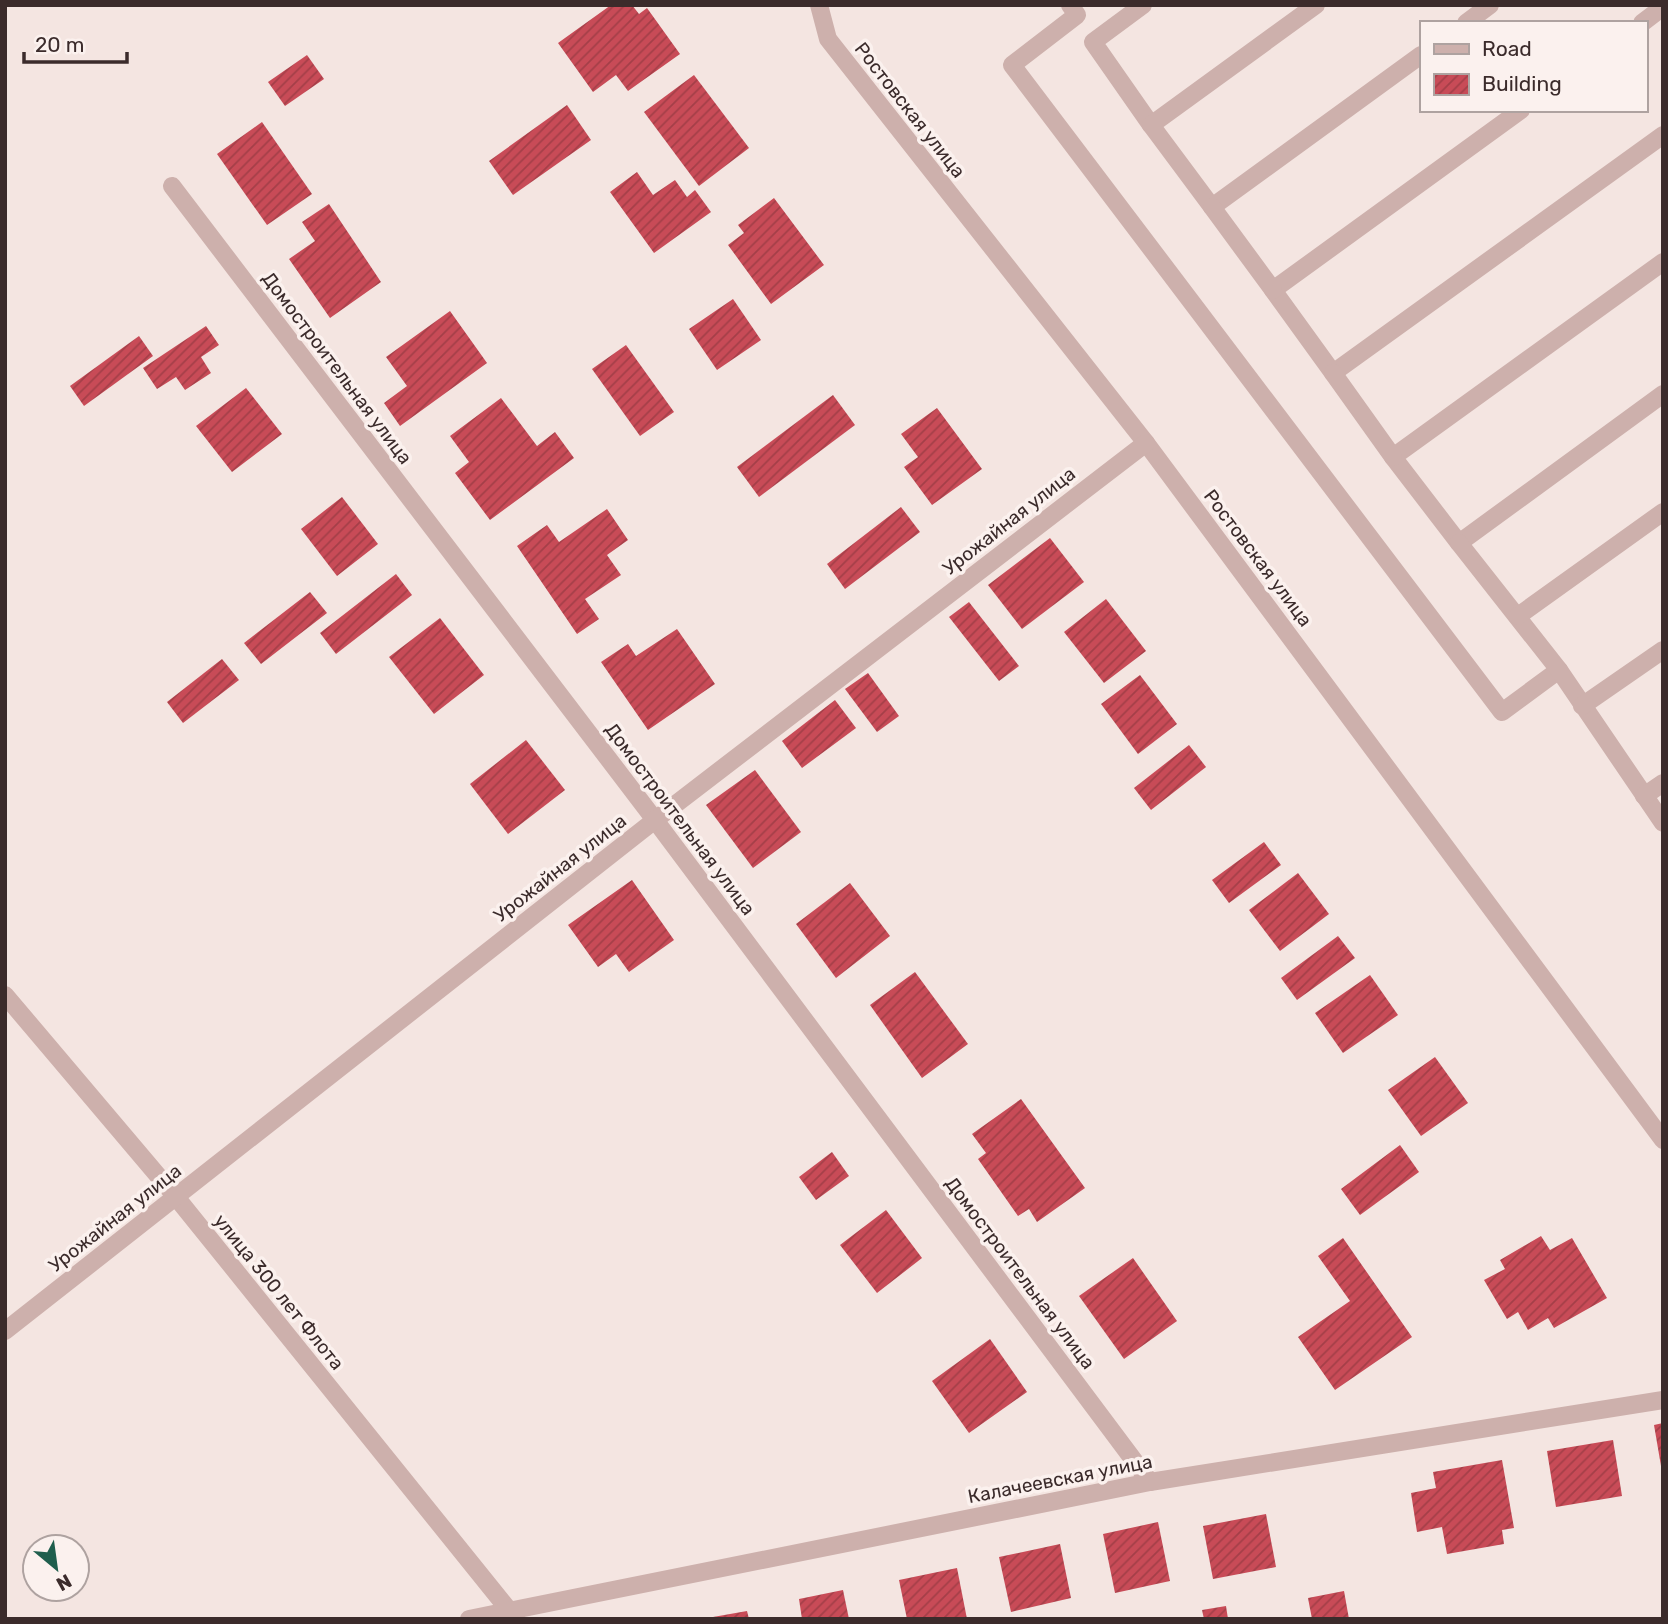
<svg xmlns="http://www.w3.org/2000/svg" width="1668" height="1624" viewBox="0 0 1668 1624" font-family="Rubik,sans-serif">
<defs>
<pattern id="building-hatch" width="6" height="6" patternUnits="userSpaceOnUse" patternTransform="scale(1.75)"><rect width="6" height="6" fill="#c84b57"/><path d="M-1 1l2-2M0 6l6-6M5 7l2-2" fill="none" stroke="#a43f48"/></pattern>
</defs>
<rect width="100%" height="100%" fill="#f4e5e1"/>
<g fill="url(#building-hatch)">
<path d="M611,5H632L639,14L647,8L680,54L628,91L616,75L593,92L558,43Z"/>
<path d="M307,55L324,79L285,106L268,82Z"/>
<path d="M694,75L749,148L699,186L644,112Z"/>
<path d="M567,105L591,140L513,195L489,161Z"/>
<path d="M262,122L312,194L267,225L217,154Z"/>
<path d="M637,172L653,195L675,180L687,197L695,190L711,212L654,253L610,192Z"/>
<path d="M774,198L824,265L771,304L728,245L744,233L738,225Z"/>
<path d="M329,204L381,282L330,318L289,259L315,241L302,222Z"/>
<path d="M733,299L761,340L717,370L689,329Z"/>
<path d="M450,311L487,363L400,426L384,403L407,386L386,357Z"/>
<path d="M206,326L219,345L201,357L211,373L185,390L176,377L157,389L143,368Z"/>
<path d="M139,336L153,356L84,406L70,386Z"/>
<path d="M626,345L674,412L640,436L592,369Z"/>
<path d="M246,388L282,434L232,472L196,426Z"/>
<path d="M833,395L855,425L759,497L737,467Z"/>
<path d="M501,398L537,446L555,432L574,458L490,520L455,473L469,462L450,436Z"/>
<path d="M937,408L982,469L932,505L904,467L918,457L901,434Z"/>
<path d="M342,497L378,544L337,576L301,529Z"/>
<path d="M901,507L920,532L845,589L827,564Z"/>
<path d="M607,509L628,540L607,555L621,575L585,599L599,619L577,634L517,546L547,525L559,542Z"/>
<path d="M1050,538L1084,582L1022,629L988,585Z"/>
<path d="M396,574L412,595L336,654L320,633Z"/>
<path d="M310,592L327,613L261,664L244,643Z"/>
<path d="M1106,599L1146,651L1104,683L1064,632Z"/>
<path d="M969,602L1019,666L999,681L949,617Z"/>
<path d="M440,618L484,675L434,714L389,657Z"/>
<path d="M677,629L715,684L648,730L601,662L628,644L636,656Z"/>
<path d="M222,659L239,680L183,723L167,702Z"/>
<path d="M868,673L899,716L877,732L845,689Z"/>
<path d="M1140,675L1177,724L1138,754L1101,704Z"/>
<path d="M835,700L856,728L802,768L782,741Z"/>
<path d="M526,740L565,790L508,834L470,784Z"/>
<path d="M1189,745L1206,767L1151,810L1134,788Z"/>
<path d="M755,770L801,832L753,868L706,805Z"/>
<path d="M1264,842L1281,865L1229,903L1212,880Z"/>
<path d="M1298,873L1329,914L1280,951L1249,910Z"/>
<path d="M632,880L674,940L629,972L616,954L598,967L568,925Z"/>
<path d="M850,883L890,936L836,978L796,924Z"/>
<path d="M1338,936L1355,958L1297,1000L1281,978Z"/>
<path d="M915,972L968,1044L922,1078L870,1005Z"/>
<path d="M1370,975L1398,1015L1343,1053L1315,1013Z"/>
<path d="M1435,1057L1468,1103L1421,1136L1388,1090Z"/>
<path d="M1021,1099L1085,1188L1037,1222L1029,1209L1018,1216L978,1159L986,1153L972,1134Z"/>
<path d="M1400,1145L1419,1172L1360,1215L1341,1189Z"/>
<path d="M832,1152L849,1176L816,1200L799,1177Z"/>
<path d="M886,1210L922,1258L877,1293L840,1245Z"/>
<path d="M1541,1236L1550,1250L1572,1238L1607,1298L1554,1328L1548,1318L1528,1330L1518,1312L1507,1319L1484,1280L1505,1269L1500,1260Z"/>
<path d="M1343,1238L1412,1337L1335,1390L1298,1337L1350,1301L1318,1256Z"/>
<path d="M1133,1258L1177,1321L1124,1359L1079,1296Z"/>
<path d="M990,1339L1027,1392L969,1433L932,1381Z"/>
<path d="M1663,1423V1465L1661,1466L1654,1425Z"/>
<path d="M1613,1440L1622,1496L1556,1507L1547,1451Z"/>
<path d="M1502,1460L1514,1528L1502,1530L1504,1544L1447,1554L1442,1527L1417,1532L1411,1493L1436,1488L1433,1472Z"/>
<path d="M1266,1514L1276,1567L1213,1579L1203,1526Z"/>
<path d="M1158,1522L1170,1581L1115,1593L1103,1534Z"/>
<path d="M1060,1544L1071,1598L1011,1612L999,1557Z"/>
<path d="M957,1568L967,1619H907L899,1580Z"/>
<path d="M843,1590L849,1619H802L799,1599Z"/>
<path d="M1344,1591L1349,1619H1312L1308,1598Z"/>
<path d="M1226,1606L1228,1619H1204L1202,1610Z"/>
<path d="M747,1611L749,1619H713V1617Z"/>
</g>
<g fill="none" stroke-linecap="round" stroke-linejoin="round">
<g stroke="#cdb0ac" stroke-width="18">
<path d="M819,5L828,39L1146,443L1663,1140"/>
<path d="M1070,5L1077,15L1012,65L1502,712L1559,670"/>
<path d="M1143,5L1093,42L1151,125"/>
<path d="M1316,5L1151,125L1212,207L1421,55"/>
<path d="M1466,23L1490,5"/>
<path d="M1642,23L1663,7"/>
<path d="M1521,110L1273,290L1333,373L1663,135"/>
<path d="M172,186L655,820L1150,1482"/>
<path d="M1212,207L1273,290"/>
<path d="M1663,262L1393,457L1459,543L1663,394"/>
<path d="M1333,373L1393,457"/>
<path d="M1459,543L1559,670L1663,823"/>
<path d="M1518,616L1663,512"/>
<path d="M1582,706L1663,650"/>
<path d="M1644,796L1663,783"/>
<path d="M5,995L176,1197L516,1619"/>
<path d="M5,1331L655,820L1146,443"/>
<path d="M469,1619L1150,1482L1663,1400"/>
</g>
</g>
<g text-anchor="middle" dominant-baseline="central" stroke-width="7" stroke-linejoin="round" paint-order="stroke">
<g font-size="19" fill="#3b2b2b" stroke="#fbf1ee">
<text transform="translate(910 110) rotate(52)">Ростовская улица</text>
<text transform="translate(337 368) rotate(53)">Домостроительная улица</text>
<text transform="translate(1009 521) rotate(-38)">Урожайная улица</text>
<text transform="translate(1258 558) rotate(53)">Ростовская улица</text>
<text transform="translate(680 819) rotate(53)">Домостроительная улица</text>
<text transform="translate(560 868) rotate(-38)">Урожайная улица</text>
<text transform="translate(115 1218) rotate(-38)">Урожайная улица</text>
<text transform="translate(1020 1273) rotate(53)">Домостроительная улица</text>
<text transform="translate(279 1292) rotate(51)">улица 300 лет Флота</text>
<text transform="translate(1060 1479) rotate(-11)">Калачеевская улица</text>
</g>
</g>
<rect width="1668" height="1624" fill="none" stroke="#3b2b2b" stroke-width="14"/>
<rect x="1420" y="21" width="228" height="91" fill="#fbf1ee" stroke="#aea2a0" stroke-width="2"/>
<rect x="1434" y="44" width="35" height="10" fill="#cdb0ac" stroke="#aea2a0" stroke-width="2"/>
<text x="1482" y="56" font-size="21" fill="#3b2b2b">Road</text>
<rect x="1434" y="74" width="35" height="21" fill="url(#building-hatch)" stroke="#aea2a0" stroke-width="2"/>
<text x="1482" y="91" font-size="21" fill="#3b2b2b">Building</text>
<g transform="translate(56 1568) rotate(151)"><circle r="33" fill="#fbf1ee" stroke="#aea2a0" stroke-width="2"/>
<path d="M0-5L12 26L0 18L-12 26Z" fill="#1f5e4d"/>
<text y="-10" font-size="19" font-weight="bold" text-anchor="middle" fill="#3b2b2b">N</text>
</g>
<path d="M24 52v10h103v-10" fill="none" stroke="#3b2b2b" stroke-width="3.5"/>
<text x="35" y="52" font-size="21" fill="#3b2b2b" stroke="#fbf1ee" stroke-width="5" paint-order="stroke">20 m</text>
</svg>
